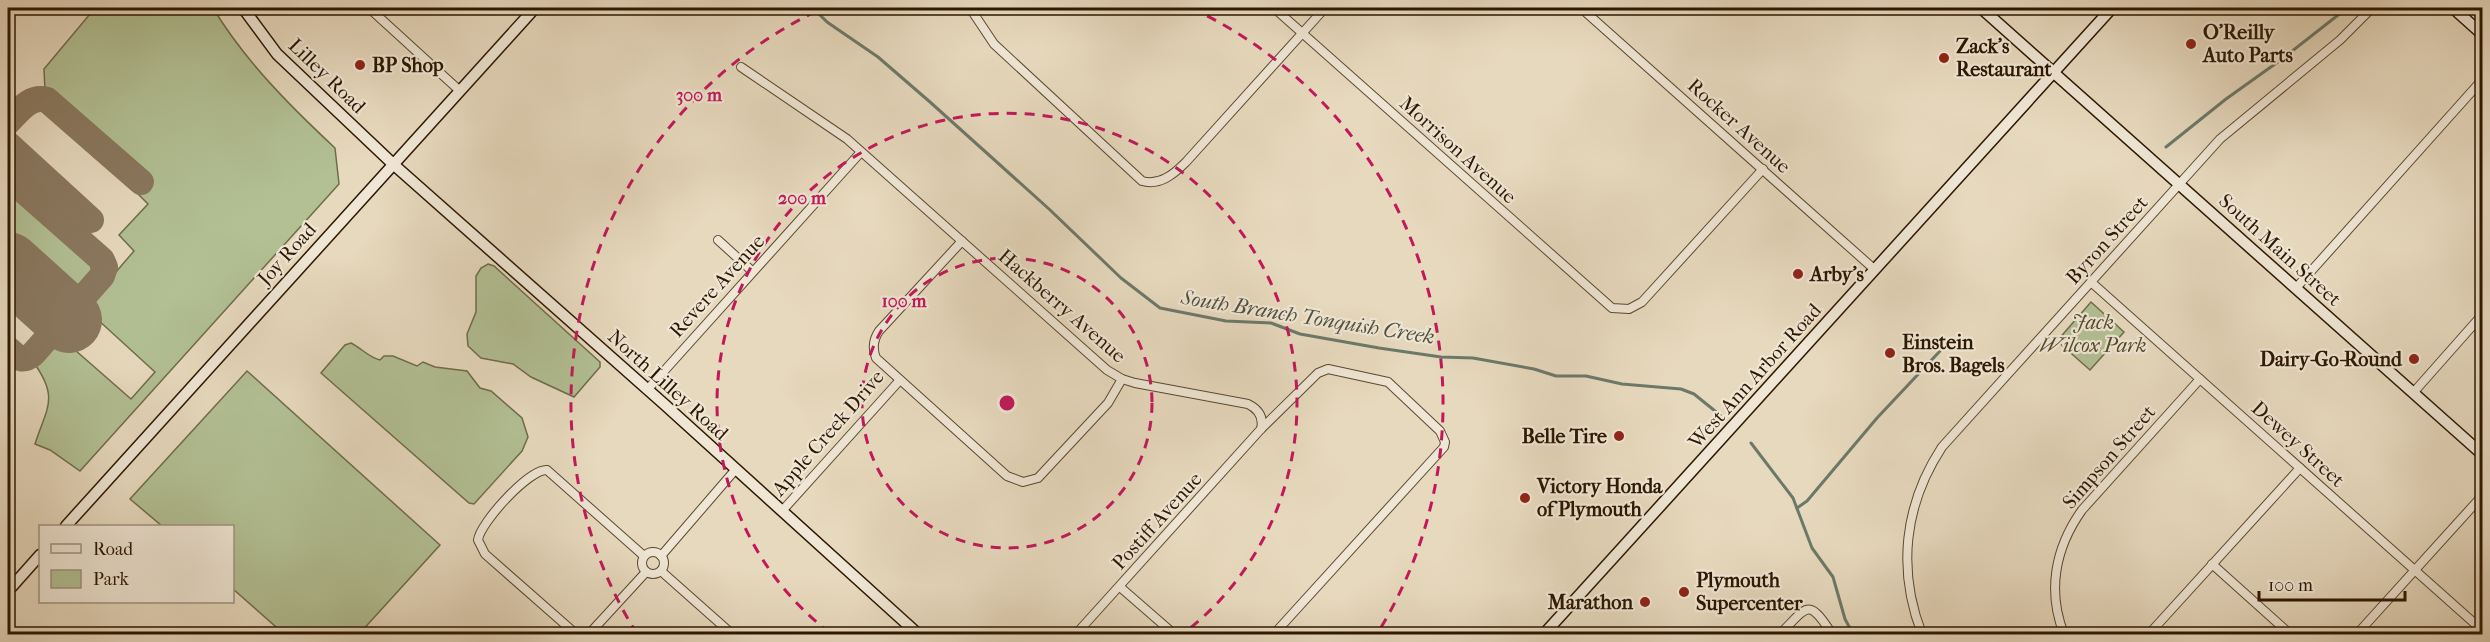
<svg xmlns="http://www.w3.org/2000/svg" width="2490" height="642" viewBox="0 0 2490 642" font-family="'IM FELL French Canon',serif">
<rect width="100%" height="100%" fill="#e7d9be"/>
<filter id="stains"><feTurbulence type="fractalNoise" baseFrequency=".00333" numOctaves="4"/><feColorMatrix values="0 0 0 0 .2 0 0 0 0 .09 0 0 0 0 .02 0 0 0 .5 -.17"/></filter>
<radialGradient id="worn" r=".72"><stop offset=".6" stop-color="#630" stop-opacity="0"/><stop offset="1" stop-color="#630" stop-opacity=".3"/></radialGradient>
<g fill="#b2c094" stroke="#6f6c4a" stroke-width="1.5">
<path d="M95,8H213C245,61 290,106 335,148L339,184L80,471L50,450L35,444C47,407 59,398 34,363L59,336L131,399L155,372L85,308L134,251L119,235L148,204L137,193L148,180L51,93L45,91L44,69Z"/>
<path d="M8,186L90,263C95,275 84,285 75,292L64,290L8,240Z"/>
<path d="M488,264L494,266L600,362V367L574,397L531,377L513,364L481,358L468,346L467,334L476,312V276L481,268Z"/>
<path d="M2091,302L2124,332L2090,370L2057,341Z"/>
<path d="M351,343C361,348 370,358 380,360L384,356H393L417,366L423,362L435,367L467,371L480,388L491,391L522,418L528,437L522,451L474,504L469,503L321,373L345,345Z"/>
<path d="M247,371L440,545L359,634H284L233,589L232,526H162L130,499Z"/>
</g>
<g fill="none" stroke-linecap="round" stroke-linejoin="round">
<g stroke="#6c796a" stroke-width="3">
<path d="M813,8L827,22L878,57L930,102L1049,209L1121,278L1160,308L1226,321L1271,323L1300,334L1379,348L1441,357L1473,358L1534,369L1556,376H1586L1622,384L1681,389L1694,394L1720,415"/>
<path d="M2166,147L2226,99L2282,59L2347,8"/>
<path d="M1751,443L1793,498L1812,548L1833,577L1845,619L1853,634"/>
<path d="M1797,508L1807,501L1877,418L1940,351"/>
</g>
<g stroke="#8a785f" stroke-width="26">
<path d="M8,122C19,111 30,95 47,100L141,182"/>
<path d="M8,144L91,220"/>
<path d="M8,177L102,260L105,267L102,276L33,354C22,363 17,357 8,349"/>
</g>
<path stroke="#8a785f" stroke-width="66" d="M8,265L69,320"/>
<defs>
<g id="street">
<path d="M369,8L460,91"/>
<path d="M970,8L994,44L1142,181C1160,186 1174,174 1186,162L1325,8"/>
<path d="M1274,8L1612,308L1629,309L1642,302L1763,169"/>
<path d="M1581,8L1874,269"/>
<path d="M741,67L847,139L1107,370L1122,379L1135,383L1248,404C1258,409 1264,417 1261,429"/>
<path d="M718,240L752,271"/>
<path d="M962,241L879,331C873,340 872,348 876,358L1007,476L1023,482L1038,478L1108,403L1122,379"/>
<path d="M2091,282L2482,630"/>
<path d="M2296,288L2482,80"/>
<path d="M647,390L861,152"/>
<path d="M2413,393L2482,315"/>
<path d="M782,511L900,380"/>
<circle cx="653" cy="563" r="11"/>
<path d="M661,556L736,469"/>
<path d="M2212,564L2290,634"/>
<path d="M661,571L732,634"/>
<path d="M1120,587L1174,634"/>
<path d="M576,634L485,554L478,540C480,523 529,469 547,470L644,556"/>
<path d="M589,634L646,572"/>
<path d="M1076,634L1261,429L1318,373L1328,369L1388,382L1440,431L1445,442L1444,447L1274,634"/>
<path d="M1780,634C1808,606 1808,597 1832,634"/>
<path d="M1922,634C1897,570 1904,505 1942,447L2220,139L2340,40L2372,8"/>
<path d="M2064,634C2047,591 2055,548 2082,510L2200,379"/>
<path d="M2149,634L2300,468"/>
<path d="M2357,634L2482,496"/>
</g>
<g id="secondary">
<path d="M243,8L277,54L393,164L664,404L918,634"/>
<path d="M1981,8L2482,454"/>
<path d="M2453,8L2482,34"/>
<path d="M66,526L535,8"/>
<path d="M8,591L40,555"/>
<path d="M1544,634L2112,8"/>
</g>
</defs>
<use href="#street" stroke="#5b4830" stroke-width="10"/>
<use href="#secondary" stroke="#2c1700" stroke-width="13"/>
<use href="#street" stroke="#efe6d5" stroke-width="8"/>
<use href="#secondary" stroke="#efe6d5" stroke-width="10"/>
</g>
<g fill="none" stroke="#c2185b" stroke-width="3" stroke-dasharray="10 8">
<circle cx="1007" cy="403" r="145"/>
<path d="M830 633A290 290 0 1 1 1184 633"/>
<path d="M637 634A436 436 0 0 1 823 8M1191 8A436 436 0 0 1 1377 634"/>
</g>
<g fill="#8f2418" stroke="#efe6d5" stroke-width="2">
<circle cx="2191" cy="44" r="6"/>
<circle cx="1944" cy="58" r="6"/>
<circle cx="360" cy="65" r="6"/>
<circle cx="1798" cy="274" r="6"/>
<circle cx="1890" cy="353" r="6"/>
<circle cx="2414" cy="359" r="6"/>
<circle cx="1619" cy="436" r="6"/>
<circle cx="1525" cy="498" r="6"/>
<circle cx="1684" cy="592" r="6"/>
<circle cx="1645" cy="602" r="6"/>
</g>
<g text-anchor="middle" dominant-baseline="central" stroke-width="4.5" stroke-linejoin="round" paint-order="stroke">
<g font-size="20" font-weight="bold" fill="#2c1700" stroke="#efe6d5" text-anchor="start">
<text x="2203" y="32">O'Reilly<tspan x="2203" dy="23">Auto Parts</tspan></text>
<text x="1956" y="46">Zack's<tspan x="1956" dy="23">Restaurant</tspan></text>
<text x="372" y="65">BP Shop</text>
<text x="1810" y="274">Arby's</text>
<text x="1902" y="342">Einstein<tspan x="1902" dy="23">Bros. Bagels</tspan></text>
<text x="2402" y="359" text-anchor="end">Dairy-Go-Round</text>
<text x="1607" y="436" text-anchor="end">Belle Tire</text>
<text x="1537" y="486">Victory Honda<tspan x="1537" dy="23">of Plymouth</tspan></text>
<text x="1696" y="580">Plymouth<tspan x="1696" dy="23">Supercenter</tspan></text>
<text x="1633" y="602" text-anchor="end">Marathon</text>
</g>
<g font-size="20" fill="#2c1700" stroke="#efe6d5">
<text transform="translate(327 76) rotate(44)">Lilley Road</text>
<text transform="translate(1739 126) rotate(42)">Rocker Avenue</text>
<text transform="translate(1458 150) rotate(42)">Morrison Avenue</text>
<text transform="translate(2107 240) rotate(-48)">Byron Street</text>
<text transform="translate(2280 250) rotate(42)">South Main Street</text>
<text transform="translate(287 254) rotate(-48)">Joy Road</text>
<text transform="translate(717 286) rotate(-48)">Revere Avenue</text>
<text transform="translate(1062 306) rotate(41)">Hackberry Avenue</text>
<text transform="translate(1755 376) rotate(-48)">West Ann Arbor Road</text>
<text transform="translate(668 385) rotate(42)">North Lilley Road</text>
<text transform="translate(828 433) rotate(-49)">Apple Creek Drive</text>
<text transform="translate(2298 444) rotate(42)">Dewey Street</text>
<text transform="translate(2109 457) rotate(-49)">Simpson Street</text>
<text transform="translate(1157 521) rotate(-48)">Postiff Avenue</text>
</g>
<g font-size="20" font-style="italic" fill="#544a2c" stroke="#efe6d5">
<text x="2093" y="322">Jack<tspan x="2093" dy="23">Wilcox Park</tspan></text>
</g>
<g font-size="21" font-style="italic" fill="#51503e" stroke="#efe6d5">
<text transform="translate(1308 317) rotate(9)">South Branch Tonquish Creek</text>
</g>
</g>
<circle cx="1007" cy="403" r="9" fill="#c2185b" stroke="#efe6d5" stroke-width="3"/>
<g font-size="18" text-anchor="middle" font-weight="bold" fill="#c2185b" stroke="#efe6d5" stroke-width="4.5" stroke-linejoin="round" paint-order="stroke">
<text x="699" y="101">300 m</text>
<text x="802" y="204">200 m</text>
<text x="904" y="307">100 m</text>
</g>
<rect width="2490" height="642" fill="none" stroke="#e7d9be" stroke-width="30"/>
<rect x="9" y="9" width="2472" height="624" fill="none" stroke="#2c1700" stroke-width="3"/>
<rect x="15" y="15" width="2460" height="612" fill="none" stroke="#2c1700" stroke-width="1.5"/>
<rect x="39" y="525" width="195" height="78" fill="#efe6d5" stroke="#a19380" stroke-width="1.5"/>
<rect x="51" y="544" width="30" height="9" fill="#efe6d5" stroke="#a19380" stroke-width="1.5"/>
<text x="93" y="555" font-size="18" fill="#2c1700">Road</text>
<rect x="51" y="570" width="30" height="18" fill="#b2c094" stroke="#a19380" stroke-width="1.5"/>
<text x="93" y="585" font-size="18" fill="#2c1700">Park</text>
<path d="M2259 591v9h146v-9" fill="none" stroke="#2c1700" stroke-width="3"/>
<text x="2268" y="591" font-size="18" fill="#2c1700" stroke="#efe6d5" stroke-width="4.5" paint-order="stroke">100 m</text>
<rect width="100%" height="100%" filter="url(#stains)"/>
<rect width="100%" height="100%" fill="url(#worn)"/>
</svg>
